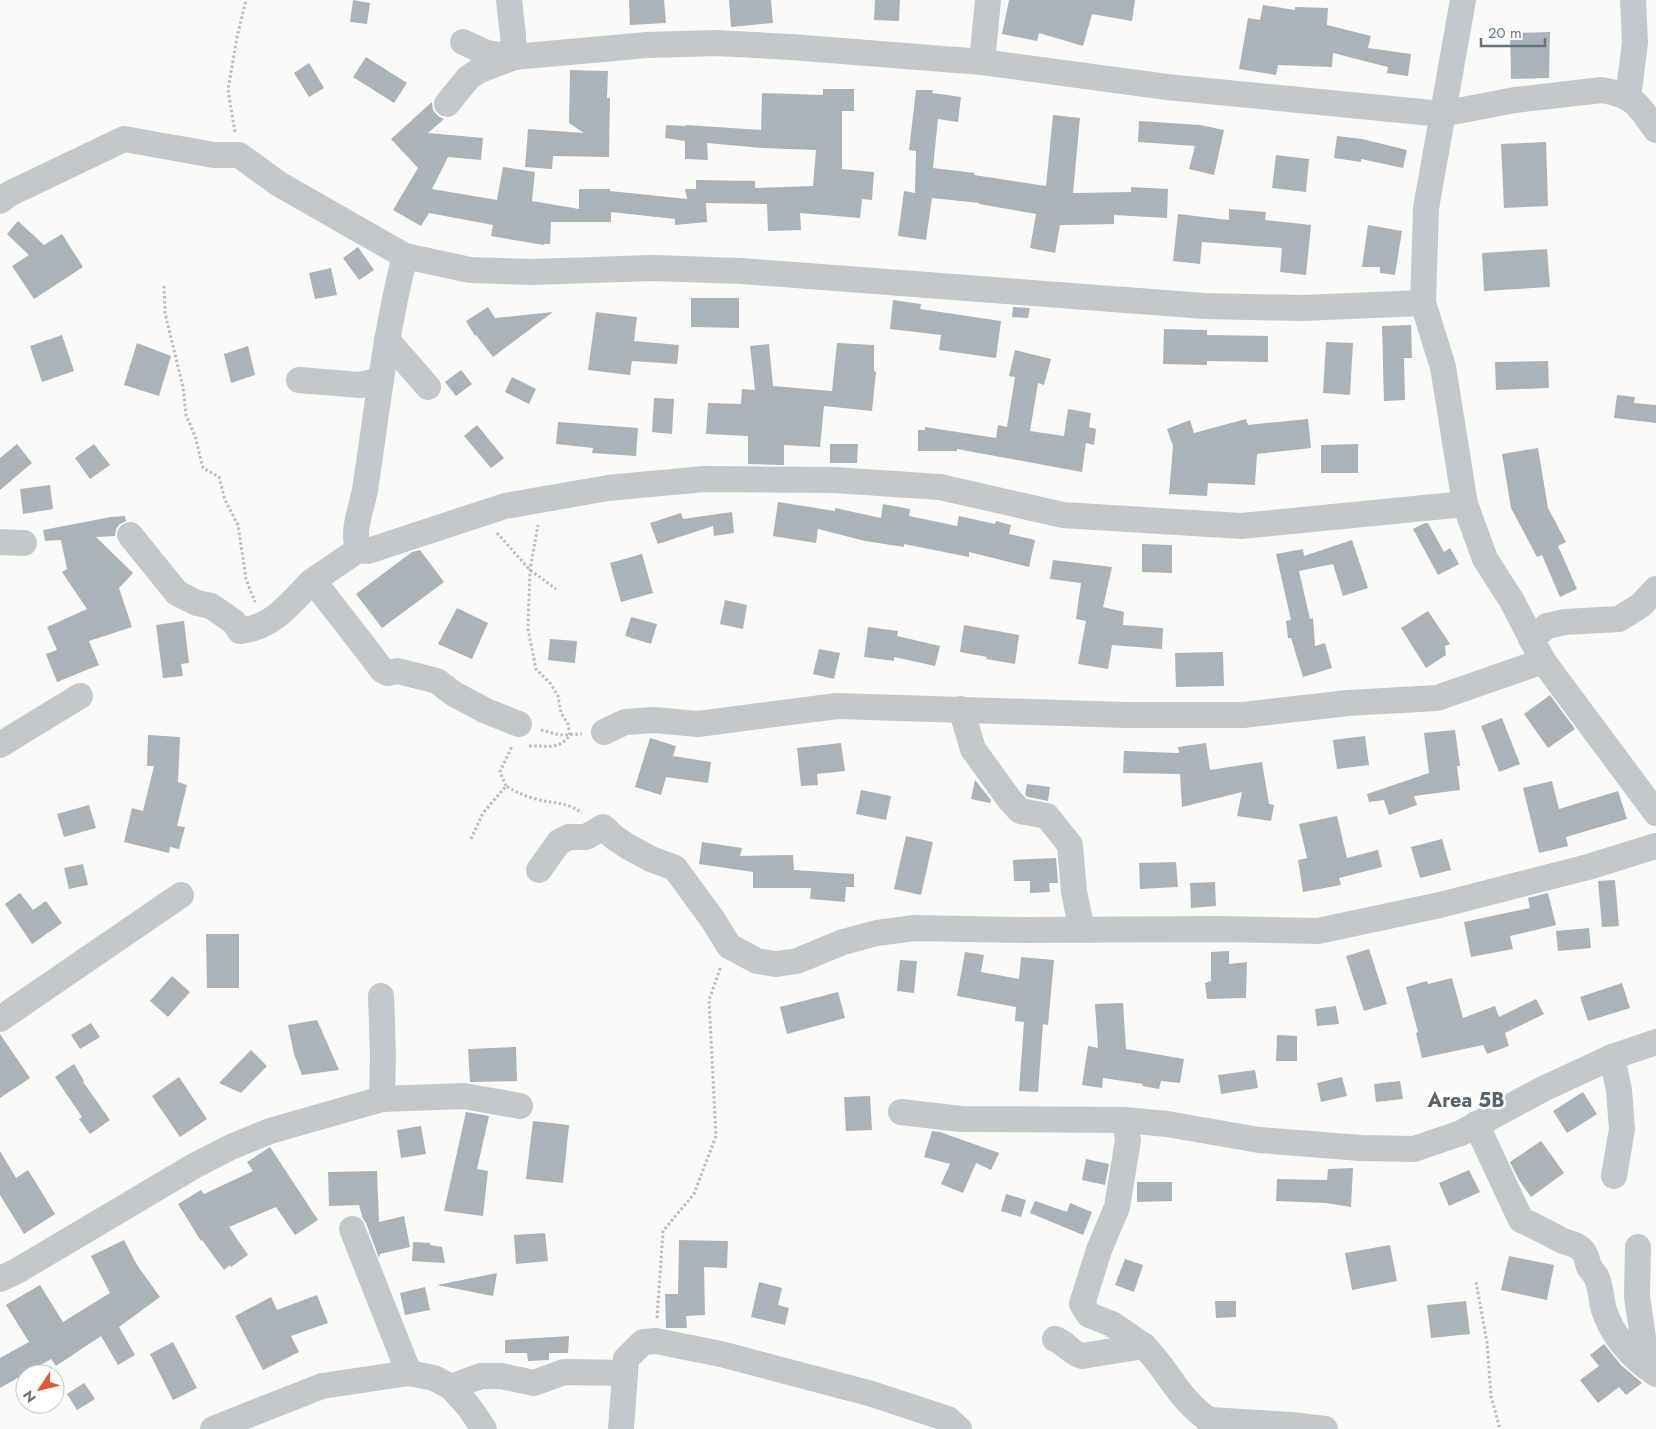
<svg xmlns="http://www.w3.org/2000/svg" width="1656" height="1429" viewBox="0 0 1656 1429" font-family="Jost,sans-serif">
<rect width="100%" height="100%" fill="#fafaf8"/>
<g fill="#aab3b9">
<path d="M353,0L370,3L367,24L350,22Z"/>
<path d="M629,0H664L666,23L630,25Z"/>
<path d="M729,0H771L773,23L731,27Z"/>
<path d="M875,0H900L899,21L874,20Z"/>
<path d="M1009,0H1135L1132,21L1092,14L1083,46L1039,33L1037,41L1002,34Z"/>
<path d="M1263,5L1295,10V7L1328,8L1327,25L1371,36L1368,48L1411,54L1408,76L1387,73L1388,67L1333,53L1332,67L1278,65L1276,75L1239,69L1248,18L1260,20Z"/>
<path d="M1550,32L1549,78L1511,79L1510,33Z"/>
<path d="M366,57L407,83L394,103L353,77Z"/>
<path d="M309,63L324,88L309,97L294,73Z"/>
<path d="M570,70L608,71L607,98H610L609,157L553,156L552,169L525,167L528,129L584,133L569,123Z"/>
<path d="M823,89H854V111H842V169L874,172L872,200L862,199L860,218L800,213L801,230L768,231L767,204L706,203L707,222L675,225V219L611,212V222H551L550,244H544V245L491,236L493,225L429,213L421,226L393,210L418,168L391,139L432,102L433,110L438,116L444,119L428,133L483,138L481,160L448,157L432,189L497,200L503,167L535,172L532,201L579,209V189H610V191L687,199L685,189H696V180L755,181V188L813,186L816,150L762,148L707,143L708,160L685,159V141L665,138L666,125L686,126V125L761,130L762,93L823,95Z"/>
<path d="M916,90H933L932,93L961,97L958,122L938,119L933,168L975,173L974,175L1046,186L1053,115L1080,118L1073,193L1131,192V187L1168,189L1167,218L1114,215V224L1060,225L1055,253L1030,248L1036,214L979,204V203L932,198L926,240L898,236L904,191L915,193L916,151L909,150Z"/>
<path d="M1139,121L1200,125L1224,130L1214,175L1189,169L1195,146L1138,142Z"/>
<path d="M1337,136L1362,139L1407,150L1403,168L1361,159V162L1334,158Z"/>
<path d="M1546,142L1548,206L1504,208L1501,144Z"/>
<path d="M1276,155L1309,159L1306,192L1272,188Z"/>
<path d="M1229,209L1266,212L1265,220L1311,225L1306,275L1280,272L1282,248L1202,242L1200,264L1173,261L1178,214L1229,220Z"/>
<path d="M18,221L44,245L62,234L83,267L34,299L12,266L29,255L7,234Z"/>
<path d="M1368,225L1402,231L1395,275L1380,273V267H1362Z"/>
<path d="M358,247L374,270L359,280L343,258Z"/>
<path d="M1547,249L1550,287L1484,291L1482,253Z"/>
<path d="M331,268L337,295L315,299L309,273Z"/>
<path d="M691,298H739V328L691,327Z"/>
<path d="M893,300L921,304L920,309L1001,321L996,358L939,350L941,335L890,329Z"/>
<path d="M488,307L495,318L553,312L493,357L476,335L475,336L466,321Z"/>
<path d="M1013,307L1030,308L1028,318L1012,317Z"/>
<path d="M596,312L637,317L634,341L679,345L677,364L632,361L630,375L588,370Z"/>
<path d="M1411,325L1412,358H1404L1405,400L1384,401L1382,326Z"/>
<path d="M1164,329L1207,330V335L1268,336V362L1207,361V365L1163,364Z"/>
<path d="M62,335L74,371L42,382L30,346Z"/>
<path d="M1326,342L1353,343L1350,395L1323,393Z"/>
<path d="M137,343L171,356L159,396L124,385Z"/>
<path d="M837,343L874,345V371L876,372L872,411L824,406L820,447L784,445V465L748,464V436L706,434L708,403L741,404L742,389L755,390L750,346L769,344L773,386L832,391Z"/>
<path d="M248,346L255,375L231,383L224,354Z"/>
<path d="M1015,350L1051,359L1044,385L1038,383L1030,431L1064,436L1068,409L1091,413L1089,427L1096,429L1094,445L1086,443L1082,472L957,449V451H918V430H925V427L996,438L998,425L1007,427L1015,377L1009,376Z"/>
<path d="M1548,361L1549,388L1496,390L1495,362Z"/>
<path d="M461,370L472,384L456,396L445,382Z"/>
<path d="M512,377L536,389L529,404L505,392Z"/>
<path d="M1617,395L1635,397L1634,403L1656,405V423L1614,418Z"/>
<path d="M654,398L674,399L672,434L652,432Z"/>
<path d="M1246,419L1248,425L1308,419L1311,448L1257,454L1255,485L1208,483L1207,496L1169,494L1173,446L1167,429L1190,420L1194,433Z"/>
<path d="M558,422L638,428L636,456L592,453L593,448L556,444Z"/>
<path d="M477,425L504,458L491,468L464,436Z"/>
<path d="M17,444L32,463L0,490V458Z"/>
<path d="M94,444L110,465L90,479L75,458Z"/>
<path d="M830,444H858L857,463H830Z"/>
<path d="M1358,444V473H1321V445Z"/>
<path d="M1538,448L1548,508L1566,542L1558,546L1577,589L1560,597L1542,555L1537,557L1511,508L1502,454Z"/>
<path d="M50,485L53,509L23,514L20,489Z"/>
<path d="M778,502L835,511V508L881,518L883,504L910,509L909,516L957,526L959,516L995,524L996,521L1011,525L1009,534L1035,540L1029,567L969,552V557L904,544V547L865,541L818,529L816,543L773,536Z"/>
<path d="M732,512L734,533L714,536L713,526L658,544L650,523L681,513L683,519Z"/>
<path d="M125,516L126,521L120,524L116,529L115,536L96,537L133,573L119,588L132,627L89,641L99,665L57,682L46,654L57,650L47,627L87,609L62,572L67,569L61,540L45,541L43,530L111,517Z"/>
<path d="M1425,523H1428L1444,552L1450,548L1459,564L1438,575L1413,529Z"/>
<path d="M1352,540L1368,588L1343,596L1333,564L1299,571L1310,619L1313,618L1315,646L1325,643L1332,668L1303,677L1291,638H1288L1286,621L1291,620L1276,554L1303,549L1304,556Z"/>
<path d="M1142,544L1172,545V573L1142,572Z"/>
<path d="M420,550L444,582L382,628L356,594L412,552Z"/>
<path d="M642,554L653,593L621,602L610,563Z"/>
<path d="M1053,560L1112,567L1103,607L1124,612L1123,625L1163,628L1162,649L1112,645L1108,669L1078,664L1086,621L1076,619L1081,583L1050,579Z"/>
<path d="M725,600L747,605L743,629L720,624Z"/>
<path d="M457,608L488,623L472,659L438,644Z"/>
<path d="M1428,611L1450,644L1445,646L1446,655L1426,668L1401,628Z"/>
<path d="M631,617L657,624L651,644L625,636Z"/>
<path d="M184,621L189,663L181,664L183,676L163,678L156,625Z"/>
<path d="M964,625L1019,635L1015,664L986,659L987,657L960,652Z"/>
<path d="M868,627L898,631L897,636L940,646L935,666L894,657V661L864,657Z"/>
<path d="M550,639L577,641L575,663L548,660Z"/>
<path d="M819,649L840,653L834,679L813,674Z"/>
<path d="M1223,652L1224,686L1176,687L1175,653Z"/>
<path d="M1550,695L1575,729L1548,748L1524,714Z"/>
<path d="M1502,718L1520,764L1499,772L1481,726Z"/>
<path d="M1455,730L1460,766H1457L1460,790L1414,796L1417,805L1389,815L1384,800L1369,802L1367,794L1429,773L1424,733Z"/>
<path d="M148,735L180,737L178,782L187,785L177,826L185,827L179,849L170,847L169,853L124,842L132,808L143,811L154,766H147Z"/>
<path d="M1365,736L1369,765L1337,769L1333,740Z"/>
<path d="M650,738L676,746L673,756L711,762L708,783L666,777L661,795L635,787Z"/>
<path d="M841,743L845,771L817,774L818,785L801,786L797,748Z"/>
<path d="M1206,743L1210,770L1262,762L1269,804L1274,805L1271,821L1237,816L1242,792L1182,807L1180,774L1123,773L1124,751L1179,753L1178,747Z"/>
<path d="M975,780L991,800L990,803L971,799Z"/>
<path d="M1552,781L1559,809L1618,791L1627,819L1566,837L1568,846L1539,853L1523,788Z"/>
<path d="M1027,784L1050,787L1048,801L1028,797L1025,795Z"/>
<path d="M861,790L891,796L886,820L856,814Z"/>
<path d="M89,805L96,828L64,837L57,814Z"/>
<path d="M1337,816L1347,858L1378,850L1382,867L1339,878L1341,885L1303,892L1298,860L1307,858L1299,824Z"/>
<path d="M906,836L933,842L921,895L894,889Z"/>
<path d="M1442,839L1451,870L1420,878L1411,847Z"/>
<path d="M702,842L742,848L740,856L793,855L794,870L854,874V887H846L845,902L810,899L811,888H753V872L699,864Z"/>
<path d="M1056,858L1058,883H1049L1050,892L1030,893V881H1014L1013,860Z"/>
<path d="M1176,862L1178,887L1140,889L1139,863Z"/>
<path d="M83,864L88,885L69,889L64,868Z"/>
<path d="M1615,880L1619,926L1602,927L1598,881Z"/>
<path d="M1215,882L1216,906L1191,908L1190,883Z"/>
<path d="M20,893L33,910L46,901L62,923L32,944L5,904Z"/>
<path d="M1548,893L1556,925L1510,936L1513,949L1471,957L1464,922L1530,908L1528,898Z"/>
<path d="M1589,928L1591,948L1558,951L1556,931Z"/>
<path d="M206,934H239V988H207Z"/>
<path d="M1369,949L1387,1004L1364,1011L1346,956Z"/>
<path d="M1229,951V964L1247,962L1246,998L1207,999L1205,983L1211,981V952Z"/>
<path d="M965,952L984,955L981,972L1019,979L1021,957L1054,960L1048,1025L1043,1024L1038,1092L1019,1091L1024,1022L1015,1021L1016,1007L957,996Z"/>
<path d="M900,960L917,961L914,993L897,991Z"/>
<path d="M172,976L190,992L168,1017L150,1001Z"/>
<path d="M1452,978L1463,1018L1495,1006L1499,1017L1536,999L1544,1014L1505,1033L1509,1046L1487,1054L1483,1045L1422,1058L1416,1033L1418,1032L1406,987L1427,981L1428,984Z"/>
<path d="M1622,983L1630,1008L1588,1021L1580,997Z"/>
<path d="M838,992L845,1018L787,1034L780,1007Z"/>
<path d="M1123,1003L1126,1049L1184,1059L1180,1083L1161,1081L1159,1089L1142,1086L1143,1084L1103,1078L1102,1088L1082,1085L1088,1046L1098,1048L1095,1004Z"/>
<path d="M1336,1006L1339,1024L1317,1026L1315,1009Z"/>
<path d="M317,1020L339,1070L302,1075L294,1054L288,1025Z"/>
<path d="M91,1023L100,1037L80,1049L71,1035Z"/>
<path d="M0,1034L30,1078L0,1098Z"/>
<path d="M1277,1035L1297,1036V1061H1276Z"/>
<path d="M516,1047L517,1081L470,1082L468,1049Z"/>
<path d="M251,1050L267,1066L241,1093L219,1083Z"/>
<path d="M74,1064L84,1081L83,1082L110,1120L90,1134L79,1119L82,1117L55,1077Z"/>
<path d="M1255,1070L1258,1088L1221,1094L1218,1075Z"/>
<path d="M179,1077L207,1119L180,1137L152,1096Z"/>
<path d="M1342,1077L1347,1096L1321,1102L1317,1083Z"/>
<path d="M1400,1081L1403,1099L1376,1102L1374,1084Z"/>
<path d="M1583,1092L1597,1114L1567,1133L1553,1111Z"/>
<path d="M870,1096L872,1130L846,1131L844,1097Z"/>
<path d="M466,1112L489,1116L477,1169L488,1171L483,1216L444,1211Z"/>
<path d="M533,1121L569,1125L563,1183L526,1179Z"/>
<path d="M421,1126L426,1154L401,1158L397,1130Z"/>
<path d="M932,1131L940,1132L999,1153L991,1170L976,1163L963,1193L941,1184L950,1164L924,1157Z"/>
<path d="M1541,1141L1564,1173L1531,1197L1519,1180L1510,1162Z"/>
<path d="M270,1147L318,1220L295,1235L276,1207L229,1227L248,1255L231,1267L230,1265L224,1270L202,1240L201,1241L178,1204L201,1190L204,1194L253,1171L247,1162Z"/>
<path d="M0,1151L16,1178L28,1170L55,1214L24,1234L0,1195Z"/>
<path d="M1086,1159L1109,1164L1105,1185L1082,1180Z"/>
<path d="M1353,1168L1351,1207L1326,1203L1276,1201L1277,1179L1327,1180L1328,1169Z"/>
<path d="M1469,1170L1480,1192L1449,1206L1439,1183Z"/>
<path d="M377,1171L379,1222L404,1216L410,1247L380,1254L379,1258L366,1223L363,1219L359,1205L329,1206L328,1172Z"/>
<path d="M1137,1182H1172V1201L1137,1202Z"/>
<path d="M1006,1194L1026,1200L1021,1217L1001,1211Z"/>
<path d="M1035,1201L1067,1212L1070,1203L1092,1212L1083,1235L1030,1213Z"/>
<path d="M545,1233L548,1261L516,1264L514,1235Z"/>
<path d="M124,1240L137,1265L160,1297L119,1327L135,1355L118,1365L101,1336L56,1366L51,1359L0,1388V1358L29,1342L6,1305L40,1285L63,1322L110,1293L91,1256Z"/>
<path d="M679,1240L728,1241L727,1268L704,1267L705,1315L686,1316L687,1328H666L665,1294H678Z"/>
<path d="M413,1242L430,1243V1245L442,1247L445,1263L412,1261Z"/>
<path d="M1390,1245L1397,1281L1352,1290L1345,1253Z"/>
<path d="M1509,1256L1554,1265L1547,1300L1501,1290Z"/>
<path d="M1125,1259L1143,1265L1134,1292L1115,1285Z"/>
<path d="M497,1273L493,1296L437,1285Z"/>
<path d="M759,1282L782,1288L778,1305L789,1308L785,1325L751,1317Z"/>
<path d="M425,1287L430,1310L405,1315L400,1293Z"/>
<path d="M317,1295L328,1323L291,1336L299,1352L263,1370L235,1316L271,1297L277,1310Z"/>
<path d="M1215,1301H1236V1317L1216,1318Z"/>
<path d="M1466,1301L1470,1334L1431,1338L1427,1305Z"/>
<path d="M569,1336L568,1353H549V1360L528,1361L527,1353H505V1340Z"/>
<path d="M173,1342L197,1388L173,1400L150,1354Z"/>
<path d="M1604,1344L1621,1365L1642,1383L1626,1395L1619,1387L1598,1403L1580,1380L1599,1366L1590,1355Z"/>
<path d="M84,1383L95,1399L77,1410L67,1394Z"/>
</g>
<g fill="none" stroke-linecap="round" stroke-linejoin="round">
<g stroke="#bbbfc2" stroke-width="3" stroke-dasharray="2.5 2.5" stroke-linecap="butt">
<path d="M235,132L228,90L237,37L246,0"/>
<path d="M164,286L165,313L183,387L186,415L195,436L203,468L219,477L225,500L238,525L246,579L255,602"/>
<path d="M497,533L530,570L556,589"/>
<path d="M541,730L560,735L582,734"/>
<path d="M529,746C547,745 558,751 570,735L568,724L561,713L558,696L550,683L536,669L528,629L530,570L538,525"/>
<path d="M506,786L500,772L512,746"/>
<path d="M471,839L483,813L506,786C516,792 525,796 536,799C553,804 566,801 582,813"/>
<path d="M1476,1282L1487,1342L1491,1396L1500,1429"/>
<path d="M657,1318L663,1231L694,1194L716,1136L709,1000L721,966"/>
</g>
<g stroke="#c3c8cc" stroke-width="26">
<path d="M509,0L513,35L514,57"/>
<path d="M1463,0L1426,208L1423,303L1443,367L1465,504L1485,559L1512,601L1543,661L1656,813"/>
<path d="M463,42L487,53L514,57L647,45L717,43L791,47L982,62L1167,87L1442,114L1515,100L1602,90C1635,96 1638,105 1656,130"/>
<path d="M982,62L988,0"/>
<path d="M1628,98L1635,42L1633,0"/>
<path d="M447,104L468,78L480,70L514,57"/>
<path d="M0,201L9,194L124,139L214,155H239L279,184L405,256L470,270L531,272L653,268L741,271L1205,306L1302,308L1423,303"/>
<path d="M387,340L428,387"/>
<path d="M299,380L360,385L381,380"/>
<path d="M130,535L177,593L197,603L211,606L234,622L240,631C272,628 291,603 311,582L318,587L370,654L382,670L388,673L398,671L437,681L454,694L486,711L519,724"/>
<path d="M0,542L24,543"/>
<path d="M358,550C352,530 361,510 365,490C377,412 385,333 405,256"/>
<path d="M311,582L358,550L368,551L505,506L608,488L704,479L834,480L940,487L1063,515L1241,526L1465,504"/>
<path d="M1531,639L1547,626L1565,622L1619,619L1641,605L1656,589"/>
<path d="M961,709L973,749L1009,799L1020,811L1047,816L1070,845L1074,892L1082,930"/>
<path d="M604,732L625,722L654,720L698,724L837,706L1126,715H1243L1348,703L1437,698L1543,661"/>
<path d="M0,745L80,696"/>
<path d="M539,870L559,842L569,837H586L603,827L615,838L627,846L651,859L675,868L713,920L729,946L757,961L776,964L797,961L843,942L877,933L914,928L1024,930L1218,929L1318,931L1440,905L1588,867L1656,846"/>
<path d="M381,996L383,1056L382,1099"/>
<path d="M0,1019L181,895"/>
<path d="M1612,1057L1619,1090L1622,1129L1614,1176"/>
<path d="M901,1112L961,1119L1125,1120L1167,1124L1259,1140L1361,1148L1414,1149L1461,1133L1543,1089L1612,1057L1656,1042"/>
<path d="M1125,1120L1128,1140L1117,1207L1099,1250L1082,1304L1089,1315L1112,1324L1144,1346"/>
<path d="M1476,1124L1521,1220C1535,1226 1548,1233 1561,1240C1568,1244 1576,1243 1582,1250C1587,1255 1587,1261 1589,1267C1591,1270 1594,1273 1596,1276C1601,1286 1601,1299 1604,1310C1613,1337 1632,1358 1656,1374"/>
<path d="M352,1229L409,1373"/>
<path d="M1638,1247L1637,1297L1644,1344L1656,1361"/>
<path d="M0,1279L17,1271L194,1166L231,1147L270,1131L382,1099L464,1096L520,1106"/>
<path d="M1055,1339C1068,1344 1070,1353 1082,1356L1144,1346C1169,1371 1178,1399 1209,1420L1211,1429"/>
<path d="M451,1387L481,1376H501L534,1383L564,1372L625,1373"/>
<path d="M1209,1420L1292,1425L1325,1429"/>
<path d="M213,1429L322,1386L409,1373L434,1378L451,1387L469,1407L484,1429"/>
<path d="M621,1429L626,1359L643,1342L656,1341L721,1354L872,1394L948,1419L959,1429"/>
</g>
</g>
<g text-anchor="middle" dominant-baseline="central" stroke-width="5" stroke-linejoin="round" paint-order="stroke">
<g font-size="20" font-weight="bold" fill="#57646e" stroke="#fff">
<text x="1466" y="1100">Area 5B</text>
</g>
</g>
<g transform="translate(40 1389) rotate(235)"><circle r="24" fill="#ffffff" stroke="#c1c8cd"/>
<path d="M0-4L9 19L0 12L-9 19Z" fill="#e4572e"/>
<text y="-8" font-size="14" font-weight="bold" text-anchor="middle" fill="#657683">N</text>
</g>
<path d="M1481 38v8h64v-8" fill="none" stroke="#657683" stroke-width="2.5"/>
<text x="1488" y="38" font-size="15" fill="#657683" stroke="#ffffff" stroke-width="4" paint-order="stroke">20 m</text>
</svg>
